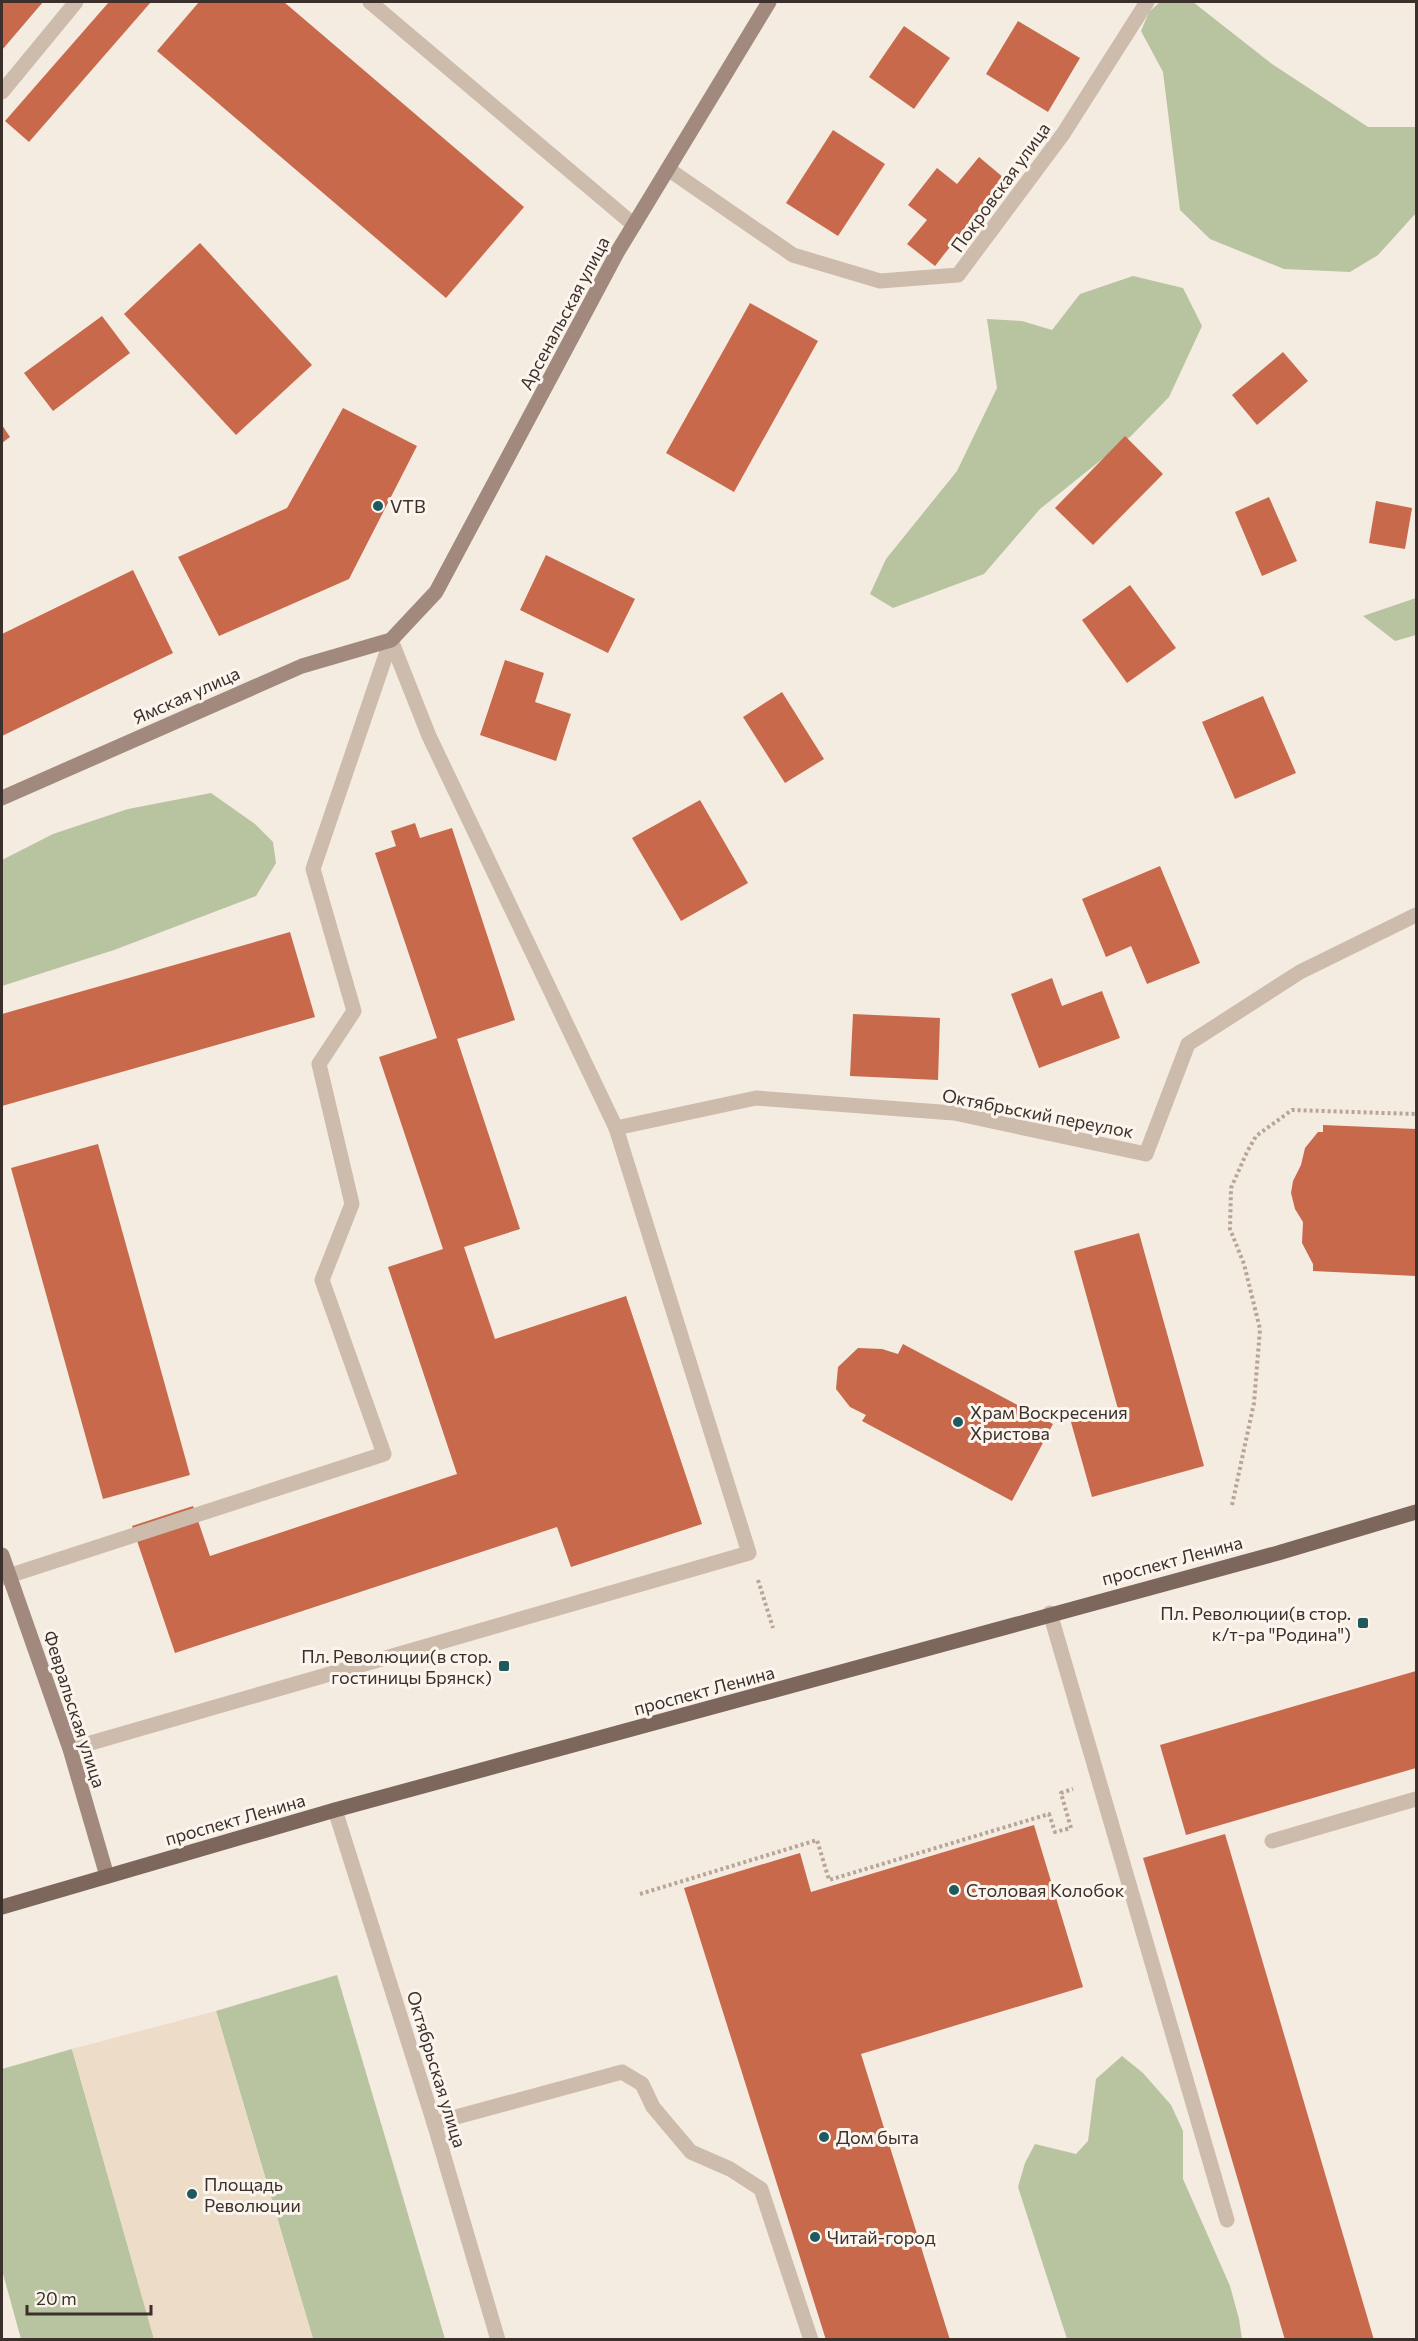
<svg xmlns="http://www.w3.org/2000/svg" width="1418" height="2341" viewBox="0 0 1418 2341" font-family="Commissioner,sans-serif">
<rect width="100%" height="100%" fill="#f4ebe1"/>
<g fill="#b8c4a0">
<path d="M1160,2H1193L1272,64L1368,127H1416V213L1378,255L1350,272L1284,269L1210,239L1180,210L1163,72L1141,31L1149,12Z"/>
<path d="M1133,276L1183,288L1202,326L1169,397L1131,436L1040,509L984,574L893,608L870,594L886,559L957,471L997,388L987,319L1022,321L1052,330L1080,294Z"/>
<path d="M1416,598V635L1395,641L1363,616Z"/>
<path d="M211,793L255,824L273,842L276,863L256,896L114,950L2,986V860L53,834L128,809Z"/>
<path d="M337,1975L445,2339H313L216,2011Z"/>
<path d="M72,2049L154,2339H21L2,2270V2069Z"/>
<path d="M1122,2056L1143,2073L1171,2105L1183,2131V2179L1230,2286L1239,2319L1242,2339H1067L1018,2187L1025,2163L1035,2144L1076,2154L1088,2141L1096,2079Z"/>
</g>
<path fill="#ecdcc8" d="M216,2011L313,2339H154L72,2049Z"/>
<g fill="#c8694b">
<path d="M2,2H43L2,50Z"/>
<path d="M109,2H151L29,142L5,121Z"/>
<path d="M199,2H284L524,207L446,298L157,51Z"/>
<path d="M1018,21L1080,58L1048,112L986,74Z"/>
<path d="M904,26L950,58L914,109L869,77Z"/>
<path d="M833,130L885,164L838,236L786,203Z"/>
<path d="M979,157L1004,178L935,266L907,244L927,220L908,205L937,168L957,184Z"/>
<path d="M200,243L312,365L236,435L124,314Z"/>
<path d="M750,303L818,341L734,492L666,453Z"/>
<path d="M102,316L130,353L53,411L24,373Z"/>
<path d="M1283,352L1308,381L1257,425L1232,395Z"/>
<path d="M343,408L417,446L349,579L219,636L178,557L287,508Z"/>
<path d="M2,425L10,437L2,443Z"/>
<path d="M1125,436L1163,474L1093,545L1055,508Z"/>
<path d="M1269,497L1297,561L1262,576L1235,512Z"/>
<path d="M1376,501L1412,508L1405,549L1369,543Z"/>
<path d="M546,555L635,599L608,653L520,610Z"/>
<path d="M133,570L173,653L2,736V634Z"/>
<path d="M1130,585L1176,648L1127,683L1082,620Z"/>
<path d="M505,660L544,673L535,702L571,714L556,761L480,735Z"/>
<path d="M782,692L824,759L785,783L743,717Z"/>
<path d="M1263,696L1296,773L1235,799L1202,722Z"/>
<path d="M700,800L748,883L681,921L632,838Z"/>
<path d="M415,823L420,838L452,828L515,1020L457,1039L520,1229L464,1247L495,1339L626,1296L702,1524L571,1567L557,1527L175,1653L132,1526L193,1506L210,1556L457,1474L388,1267L443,1249L379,1057L437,1038L375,853L396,846L391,831Z"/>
<path d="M1160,866L1200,963L1147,984L1131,946L1106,957L1082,899Z"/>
<path d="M290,932L315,1017L2,1106V1014Z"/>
<path d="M1052,978L1062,1006L1102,991L1120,1038L1039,1068L1011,994Z"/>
<path d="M853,1014L940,1018L938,1080L850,1076Z"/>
<path d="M1323,1125L1416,1129V1276L1313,1271V1264L1302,1243L1303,1222L1295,1209L1291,1193L1293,1181L1301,1165L1305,1148L1318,1132H1323Z"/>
<path d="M98,1144L190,1475L103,1499L11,1168Z"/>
<path d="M1139,1233L1204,1466L1092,1497L1071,1422L1118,1409L1074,1251Z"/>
<path d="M903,1344L1053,1424L1012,1501L862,1421L866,1415L850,1407L836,1389L838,1367L858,1348L882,1349L898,1354Z"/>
<path d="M1416,1671V1768L1186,1835L1160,1745Z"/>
<path d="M1034,1825L1083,1987L861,2054L950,2340H826L684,1888L800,1853L811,1892Z"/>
<path d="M1225,1834L1374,2340H1285L1143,1858Z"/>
</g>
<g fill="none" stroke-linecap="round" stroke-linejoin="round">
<g stroke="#b9a596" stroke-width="4" stroke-dasharray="3 3" stroke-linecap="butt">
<path d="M1232,1505L1254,1403L1260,1329L1244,1264L1230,1229L1231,1188L1247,1152L1256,1136L1292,1110L1416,1114"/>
<path d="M758,1580L773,1628"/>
<path d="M640,1894L817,1840L829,1880L1049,1814L1055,1832L1071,1828L1061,1793L1073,1789"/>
</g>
<g stroke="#cdbbac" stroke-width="15">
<path d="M370,2L634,225"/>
<path d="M2,92L76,2"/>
<path d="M2,1578L384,1454L322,1280L352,1204L319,1064L354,1011L313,869L391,640"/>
<path d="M1050,1613L1227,2220"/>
<path d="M70,1749L749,1553L616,1128"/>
<path d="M1272,1841L1416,1799"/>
<path d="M434,2123L622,2072L642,2084L653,2107L691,2152L730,2169L761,2189L811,2340"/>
</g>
<g stroke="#cdbbac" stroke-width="15">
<path d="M668,169L793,255L880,281L958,275L1063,134L1147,2"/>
<path d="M391,640L429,736L616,1128L756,1098L954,1113L1146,1154L1188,1044L1300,972L1416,915"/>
<path d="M335,1810L434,2123L498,2340"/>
</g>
<g stroke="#a18a7d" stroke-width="15">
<path d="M2,798L302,666L391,640L436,592L618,251L769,2"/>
<path d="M2,1555L70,1749L107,1876"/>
</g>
<path stroke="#7d675c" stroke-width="15" d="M2,1907L335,1810L1278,1553L1416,1512"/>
</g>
<g fill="#1f5a5e" stroke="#fbf5ee" stroke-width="2">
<circle cx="378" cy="506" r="6"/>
<circle cx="958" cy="1422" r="6"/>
<rect x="1357" y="1617" width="12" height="12" rx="3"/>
<rect x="498" y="1660" width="12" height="12" rx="3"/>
<circle cx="954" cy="1890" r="6"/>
<circle cx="824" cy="2137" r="6"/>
<circle cx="192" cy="2194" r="6"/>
<circle cx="815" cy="2237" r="6"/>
</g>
<g text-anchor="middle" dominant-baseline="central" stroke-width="6" stroke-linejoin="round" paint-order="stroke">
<g font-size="18" fill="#3b302b" stroke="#fbf5ee">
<text transform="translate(1000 187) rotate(-54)">Покровская улица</text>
<text transform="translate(564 313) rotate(-62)">Арсенальская улица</text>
<text transform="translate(186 695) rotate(-24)">Ямская улица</text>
<text transform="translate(1038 1113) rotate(11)">Октябрьский переулок</text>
<text transform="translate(1172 1560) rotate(-15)">проспект Ленина</text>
<text transform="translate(704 1690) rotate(-15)">проспект Ленина</text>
<text transform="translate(75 1709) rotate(72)">Февральская улица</text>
<text transform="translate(235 1819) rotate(-16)">проспект Ленина</text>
<text transform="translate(437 2069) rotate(73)">Октябрьская улица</text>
</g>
<g font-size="18" fill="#3b302b" stroke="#fbf5ee" text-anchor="start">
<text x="390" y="506">VTB</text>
<text x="970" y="1412">Храм Воскресения<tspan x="970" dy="21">Христова</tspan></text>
<text x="1351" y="1613" text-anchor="end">Пл. Революции(в стор.<tspan x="1351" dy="21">к/т-ра "Родина")</tspan></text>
<text x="492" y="1656" text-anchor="end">Пл. Революции(в стор.<tspan x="492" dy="21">гостиницы Брянск)</tspan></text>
<text x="966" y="1890">Столовая Колобок</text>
<text x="836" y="2137">Дом быта</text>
<text x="204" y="2184">Площадь<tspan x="204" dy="21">Революции</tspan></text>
<text x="827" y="2237">Читай-город</text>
</g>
</g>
<rect width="1418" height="2341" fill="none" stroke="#3b302b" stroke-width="6"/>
<path d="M27 2305v9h124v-9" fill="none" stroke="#3b302b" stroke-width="3"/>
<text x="36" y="2305" font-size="18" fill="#3b302b" stroke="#fbf5ee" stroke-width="4.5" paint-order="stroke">20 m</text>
</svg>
